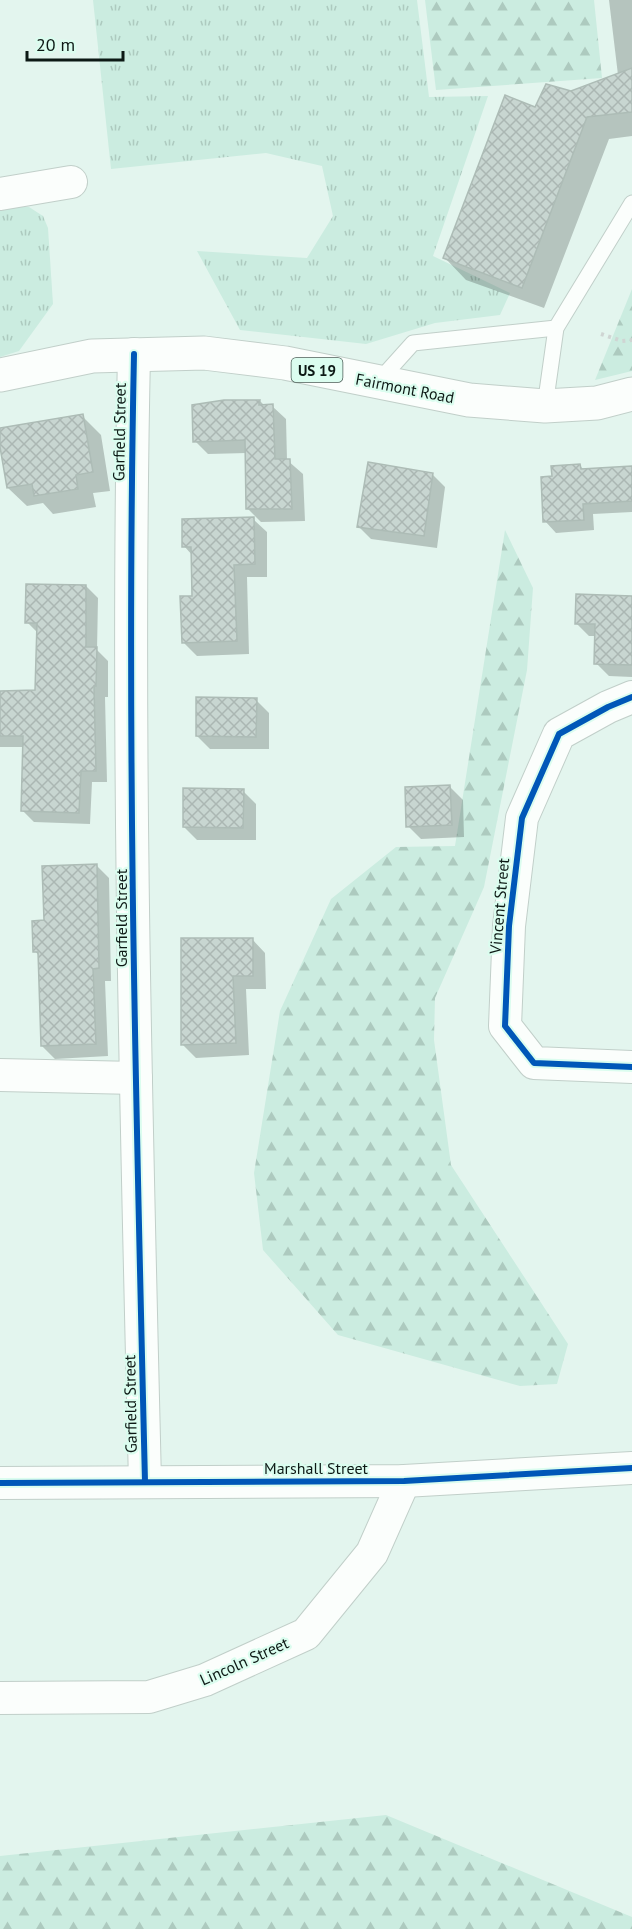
<svg xmlns="http://www.w3.org/2000/svg" width="632" height="1929" viewBox="0 0 632 1929" font-family="'PT Sans',sans-serif">
<defs>
<pattern id="grass-tufts" width="24" height="20" patternUnits="userSpaceOnUse" patternTransform="scale(1.5)"><rect width="24" height="20" fill="#cbece0"/><path d="M3 7l-1-3M5 7V3M7 7l1-3M15 17l-1-3M17 17v-4M19 17l1-3" fill="none" stroke="#adcabf"/></pattern>
<pattern id="forest-firs" width="22" height="20" patternUnits="userSpaceOnUse" patternTransform="scale(1.5)"><rect width="22" height="20" fill="#cbece0"/><path d="M5 1l3.5 6h-7zM16 11l3.5 6h-7z" fill="#adcabf"/></pattern>
<pattern id="building-cross-hatch" width="8" height="8" patternUnits="userSpaceOnUse" patternTransform="scale(1.5)"><rect width="8" height="8" fill="#c8d6d1"/><path d="M0 0l8 8M0 8l8-8" fill="none" stroke="#abb7b3"/></pattern>
</defs>
<rect width="100%" height="100%" fill="#e3f5ee"/>
<g fill="url(#grass-tufts)">
<path d="M93,0H417L429,97L488,96L433,256L510,293L500,315L435,323L366,344L240,330L197,251L307,258L333,216L322,166L266,153L111,169Z"/>
<path d="M11,206L29,207L43,216L48,228L53,304L19,351L0,357V208Z"/>
</g>
<g fill="url(#forest-firs)">
<path d="M425,0H594L602,78L436,90Z"/>
<path d="M632,289V371L595,380Z"/>
<path d="M505,530L533,588L527,670L484,887L435,998L434,1040L451,1165L568,1344L557,1384L520,1386L338,1335L263,1250L254,1173L280,1011L331,899L396,847L455,846Z"/>
<path d="M386,1815L632,1917V1929H0V1856Z"/>
</g>
<g fill="#0003">
<path d="M609,0H632V136L609,139L544,308L466,280L445,258L536,109L618,75Z"/>
<path d="M224,401H260L265,406H272L286,419L287,460L303,474L305,521L261,522L248,509L247,453L208,454L195,441Z"/>
<path d="M82,416L101,435L110,491L93,493L96,507L53,514L43,503L27,506L8,488L0,429Z"/>
<path d="M580,466L584,470L632,467V512L593,514L594,530L556,533L545,521L554,477Z"/>
<path d="M432,474L445,487L437,548L371,539L358,526Z"/>
<path d="M253,519L267,532V577H247L249,654L197,656L184,643L193,597V556L184,546Z"/>
<path d="M86,586L98,598L97,650L108,661V697H105L107,782H92L90,824L34,822L22,810L24,747H0V692H37L38,633L27,622Z"/>
<path d="M632,597V677L609,676L596,663V636H589L576,623Z"/>
<path d="M256,700L269,713V749H210L197,736Z"/>
<path d="M450,787L463,800L464,837L421,839L408,826Z"/>
<path d="M243,791L256,804V840H197L184,827Z"/>
<path d="M96,865L109,878L111,981H105L108,1056L55,1059L42,1046L39,956L35,951L45,922Z"/>
<path d="M252,939L265,953L266,989H246L249,1055L196,1058L183,1045Z"/>
</g>
<g fill="url(#building-cross-hatch)" stroke="#adbcb6" stroke-width="1.5">
<path d="M632,68V112L587,117L522,288L443,258L505,95L535,107L546,84L571,91Z"/>
<path d="M224,400H260L259,405L273,404L275,459H290L292,509H246L245,440L193,442L192,405Z"/>
<path d="M83,414L93,472L76,475L78,489L34,496L32,484L7,488L0,447V428Z"/>
<path d="M368,462L433,473L424,536L357,527Z"/>
<path d="M580,464L581,469L632,466V501L583,504L584,520L543,522L541,477L552,476L551,466Z"/>
<path d="M254,517L255,564L234,565L237,641L182,643L180,596H192L191,547H182V519Z"/>
<path d="M26,584L86,585V647H97L96,686H94L96,771H81L79,813L21,811L23,736H0V691L35,690L37,623H25Z"/>
<path d="M576,594L632,596V665L594,664L595,624H575Z"/>
<path d="M196,697L257,698L256,737L196,736Z"/>
<path d="M450,785L452,825L406,827L405,787Z"/>
<path d="M183,788L244,789L243,828L183,827Z"/>
<path d="M97,864L99,968L93,969L96,1044L41,1046L38,952H33L32,921L44,920L42,866Z"/>
<path d="M181,938H253V976H233L236,1043L181,1045Z"/>
</g>
<g fill="none" stroke-linecap="round" stroke-linejoin="round">
<defs>
<g id="lane">
<path d="M377,383L413,343L556,328"/>
<path d="M545,406L556,328L632,203"/>
</g>
<g id="street">
<path d="M0,194L71,182"/>
<path d="M134,354C126,730 136,1106 145,1482"/>
<path d="M632,697L608,707L559,734L522,818L509,926L505,1026L534,1063L632,1067"/>
<path d="M0,1075L136,1078"/>
<path d="M0,1483L404,1481L632,1468"/>
<path d="M0,1698L149,1697L205,1680L306,1634L372,1553L404,1481"/>
</g>
<path id="primary" d="M0,375L92,356L204,353L285,363L469,400L545,406L597,403L632,394"/>
</defs>
<use href="#lane" stroke="#c1cfc9" stroke-width="17"/>
<use href="#street" stroke="#c1cfc9" stroke-width="34"/>
<use href="#primary" stroke="#c1cfc9" stroke-width="35"/>
<path stroke="#cfd5d3" stroke-width="4" stroke-dasharray="3 4.5" stroke-linecap="butt" d="M601,334L622,341L632,340"/>
<use href="#lane" stroke="#fbfefc" stroke-width="15"/>
<use href="#street" stroke="#fbfefc" stroke-width="32"/>
<use href="#primary" stroke="#fbfefc" stroke-width="33"/>
<defs>
<g id="cycleway">
<path d="M134,354C126,730 136,1106 145,1482"/>
<path d="M632,697L608,707L559,734L522,818L509,926L505,1026L534,1063L632,1067"/>
<path d="M0,1483L404,1481L632,1468"/>
</g>
</defs>
<use href="#cycleway" stroke="#dbfdef" stroke-width="10"/>
<use href="#cycleway" stroke="#0057b8" stroke-width="6"/>
</g>
<g text-anchor="middle" dominant-baseline="central" stroke-width="4.5" stroke-linejoin="round" paint-order="stroke">
<rect fill="#dbfdef" stroke="#4b5d56" stroke-width="1.5" x="291.5" y="358" width="51" height="24" rx="4.5"/>
<g font-size="15" font-weight="bold" fill="#0d1915">
<text x="317" y="370">US 19</text>
</g>
<g font-size="16" fill="#0d1915" stroke="#dbfdef">
<text transform="translate(405 388) rotate(11)">Fairmont Road</text>
<text transform="translate(119 432) rotate(-89)">Garfield Street</text>
<text transform="translate(499 906) rotate(-85)">Vincent Street</text>
<text transform="translate(121 918) rotate(-90)">Garfield Street</text>
<text transform="translate(130 1404) rotate(-91)">Garfield Street</text>
<text x="316" y="1468">Marshall Street</text>
<text transform="translate(244 1661) rotate(-24)">Lincoln Street</text>
</g>
</g>
<path d="M27 51v9h96v-9" fill="none" stroke="#0d1915" stroke-width="3"/>
<text x="36" y="51" font-size="18" fill="#0d1915" stroke="#dbfdef" stroke-width="4.5" paint-order="stroke">20 m</text>
</svg>
